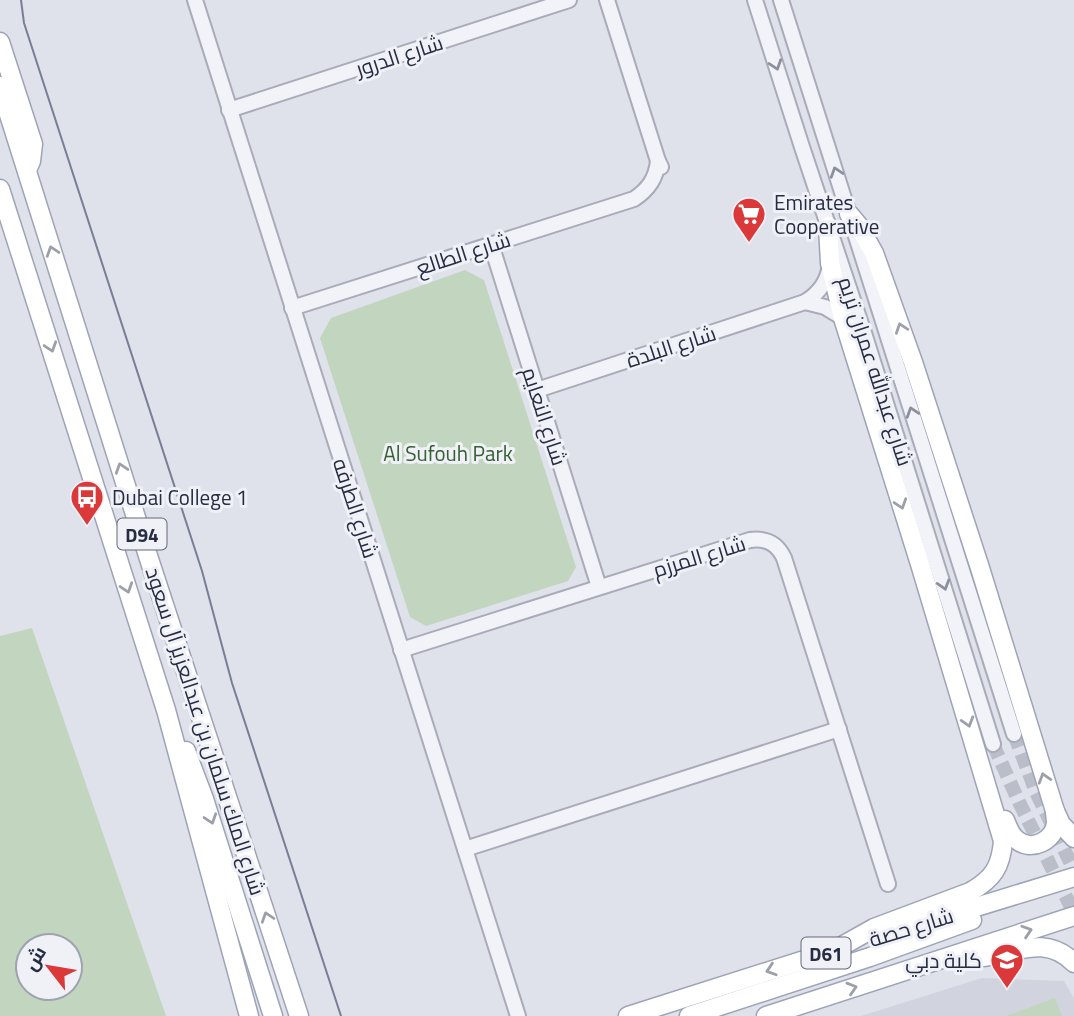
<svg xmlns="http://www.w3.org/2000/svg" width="1074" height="1016" viewBox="0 0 1074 1016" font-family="'Titillium Web',Cairo,sans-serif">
<rect width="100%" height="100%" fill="#dfe2ea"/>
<path fill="#d1d4df" d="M982,978L1064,981L1074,998V1016H861Z"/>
<g fill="#c2d5bf" fill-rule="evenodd">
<path d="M465,270L484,280L576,567L568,581L426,626L410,617L320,338L331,318Z"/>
<path d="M32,628L166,1016H0V636ZM28,946H70V988H28Z"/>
<path d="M1055,998L1062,1016H1006Z"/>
</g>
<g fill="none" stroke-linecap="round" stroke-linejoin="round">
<g stroke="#babec9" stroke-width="14" stroke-dasharray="14 7" stroke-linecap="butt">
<path d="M1014,734L1036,792L1074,870"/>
<path d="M993,744L1019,802L1074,913"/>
</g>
<defs>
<g id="minor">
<path d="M195,0L518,1016"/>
<path d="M607,0L658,161L661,167"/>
<path d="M755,0L802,147L865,336L993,744"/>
<path d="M781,0L1014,734"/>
<path d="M229,110L569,0"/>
<path d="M491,244L599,587"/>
<path d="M805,302L825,307L843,318"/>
<path d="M292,308L634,199C649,189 656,178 658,161"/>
<path d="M537,390L805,302C819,293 828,282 830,264"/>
<path d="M401,650L750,540C766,538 777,543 784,558L888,884"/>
<path d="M465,849L839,729"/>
</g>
<g id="major">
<path d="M0,42L33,144L31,161L27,170"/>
<path d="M0,86L150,562L299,1016"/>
<path d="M0,189L166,710L249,1016"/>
<path d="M849,214L859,226L874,253L913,362L980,568L1055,811L1061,824L1074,838"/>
<path d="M828,226L830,263L843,318L920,564L1003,841C1001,867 993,879 970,892L874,928L833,951"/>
<path d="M186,751L204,799L273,1016"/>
<path d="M1005,820C1008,827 1010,835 1017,840C1031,852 1054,841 1056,823C1056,819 1055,815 1055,811"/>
<path d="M885,935L1074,877"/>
<path d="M961,956C1002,965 1039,927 1074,963"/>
<path d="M628,1016L842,948"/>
<path d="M689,1016L870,957L972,920"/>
<path d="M766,1016L1074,916"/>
</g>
</defs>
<use href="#minor" stroke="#a8acb8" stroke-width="18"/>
<use href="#major" stroke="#9da4b7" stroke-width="21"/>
<use href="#minor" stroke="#f2f3f8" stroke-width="14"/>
<use href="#major" stroke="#fff" stroke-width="18"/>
<path stroke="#777e95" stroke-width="2" d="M21,0L24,23L202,571L232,683L341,1016"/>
</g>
<defs><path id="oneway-chevron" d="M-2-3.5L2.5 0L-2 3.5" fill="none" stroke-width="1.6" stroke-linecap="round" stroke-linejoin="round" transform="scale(1.75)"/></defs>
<g stroke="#8c909e">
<use href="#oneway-chevron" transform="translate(776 65) rotate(72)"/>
<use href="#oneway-chevron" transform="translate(836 172) rotate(-108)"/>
<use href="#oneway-chevron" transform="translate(912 412) rotate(-108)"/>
<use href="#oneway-chevron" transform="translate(944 585) rotate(73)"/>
</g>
<g stroke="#9da0aa">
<use href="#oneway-chevron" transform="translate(52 251) rotate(-108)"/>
<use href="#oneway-chevron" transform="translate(901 328) rotate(-109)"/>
<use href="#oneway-chevron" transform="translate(51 347) rotate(72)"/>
<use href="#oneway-chevron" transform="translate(121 468) rotate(-108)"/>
<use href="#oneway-chevron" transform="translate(901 504) rotate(72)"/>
<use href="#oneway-chevron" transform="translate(127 588) rotate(72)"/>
<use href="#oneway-chevron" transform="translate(968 722) rotate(73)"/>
<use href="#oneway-chevron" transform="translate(1044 778) rotate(-107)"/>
<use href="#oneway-chevron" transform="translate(211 819) rotate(72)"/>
<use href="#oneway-chevron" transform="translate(267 917) rotate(-108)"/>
<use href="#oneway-chevron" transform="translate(1027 931) rotate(-18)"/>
<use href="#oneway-chevron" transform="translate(771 970) rotate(162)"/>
<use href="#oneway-chevron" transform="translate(852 988) rotate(-17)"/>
</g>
<defs>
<symbol id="supermarket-pin" viewBox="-11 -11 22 30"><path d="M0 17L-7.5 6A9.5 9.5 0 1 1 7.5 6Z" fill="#db3839" stroke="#eff1f7"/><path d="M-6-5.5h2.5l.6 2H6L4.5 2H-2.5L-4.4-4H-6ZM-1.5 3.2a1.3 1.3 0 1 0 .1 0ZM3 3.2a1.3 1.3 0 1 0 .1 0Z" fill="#fff"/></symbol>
<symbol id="bus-pin" viewBox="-11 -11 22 30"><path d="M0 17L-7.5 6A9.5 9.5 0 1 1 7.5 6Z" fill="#db3839" stroke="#eff1f7"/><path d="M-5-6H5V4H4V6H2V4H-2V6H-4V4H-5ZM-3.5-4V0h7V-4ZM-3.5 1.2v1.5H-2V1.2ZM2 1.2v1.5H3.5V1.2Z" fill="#fff"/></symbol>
<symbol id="school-pin" viewBox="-11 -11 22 30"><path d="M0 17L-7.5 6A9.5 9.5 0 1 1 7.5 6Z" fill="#db3839" stroke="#eff1f7"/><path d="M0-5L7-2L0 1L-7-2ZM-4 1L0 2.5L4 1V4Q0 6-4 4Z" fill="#fff"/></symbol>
</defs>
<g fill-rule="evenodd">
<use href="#supermarket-pin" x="730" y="195" width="38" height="52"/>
<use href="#bus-pin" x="68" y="478" width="38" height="52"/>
<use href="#school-pin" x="988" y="941" width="38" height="52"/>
</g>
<g text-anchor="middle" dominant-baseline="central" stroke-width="6" stroke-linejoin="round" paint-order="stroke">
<g fill="#eff1f7" stroke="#626879" stroke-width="2">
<rect x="117.5" y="518.5" width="49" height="31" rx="5"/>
<rect x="801.5" y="937.5" width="49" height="31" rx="5"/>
</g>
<g font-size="19" font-weight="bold" fill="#262d43">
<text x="142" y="534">D94</text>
<text x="826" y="953">D61</text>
</g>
<g font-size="21" fill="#262d43" stroke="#eff1f7">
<text transform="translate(399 55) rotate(-18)">شارع الدرور</text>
<text transform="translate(463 253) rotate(-18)">شارع الطالع</text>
<text transform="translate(671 346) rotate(-18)">شارع البلدة</text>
<text transform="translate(876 371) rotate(72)">شارع عبدالله عمران تريم</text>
<text transform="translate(545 416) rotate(72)">شارع النعايم</text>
<text transform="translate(356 508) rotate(72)">شارع الطرفه</text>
<text transform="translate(699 556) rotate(-17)">شارع المرزم</text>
<text transform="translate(206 731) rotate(72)">شارع الملك سلمان بن عبدالعزيز آل سعود</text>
<text transform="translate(911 927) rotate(-17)">شارع حصة</text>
</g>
<g font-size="21" fill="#262d43" stroke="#eff1f7" text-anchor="start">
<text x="774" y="202">Emirates<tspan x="774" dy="24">Cooperative</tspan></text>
<text x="112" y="497">Dubai College 1</text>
<text x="982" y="960" text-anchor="end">كلية دبي</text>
</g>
<g font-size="21" fill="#346032" stroke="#eff1f7">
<text x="448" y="453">Al Sufouh Park</text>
</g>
</g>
<g transform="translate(49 967) rotate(301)"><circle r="33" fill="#eff1f7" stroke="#9fa3af" stroke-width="2"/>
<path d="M0-5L12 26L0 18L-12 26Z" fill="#db3839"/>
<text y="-10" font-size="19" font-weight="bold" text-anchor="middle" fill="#262d43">ش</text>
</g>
</svg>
